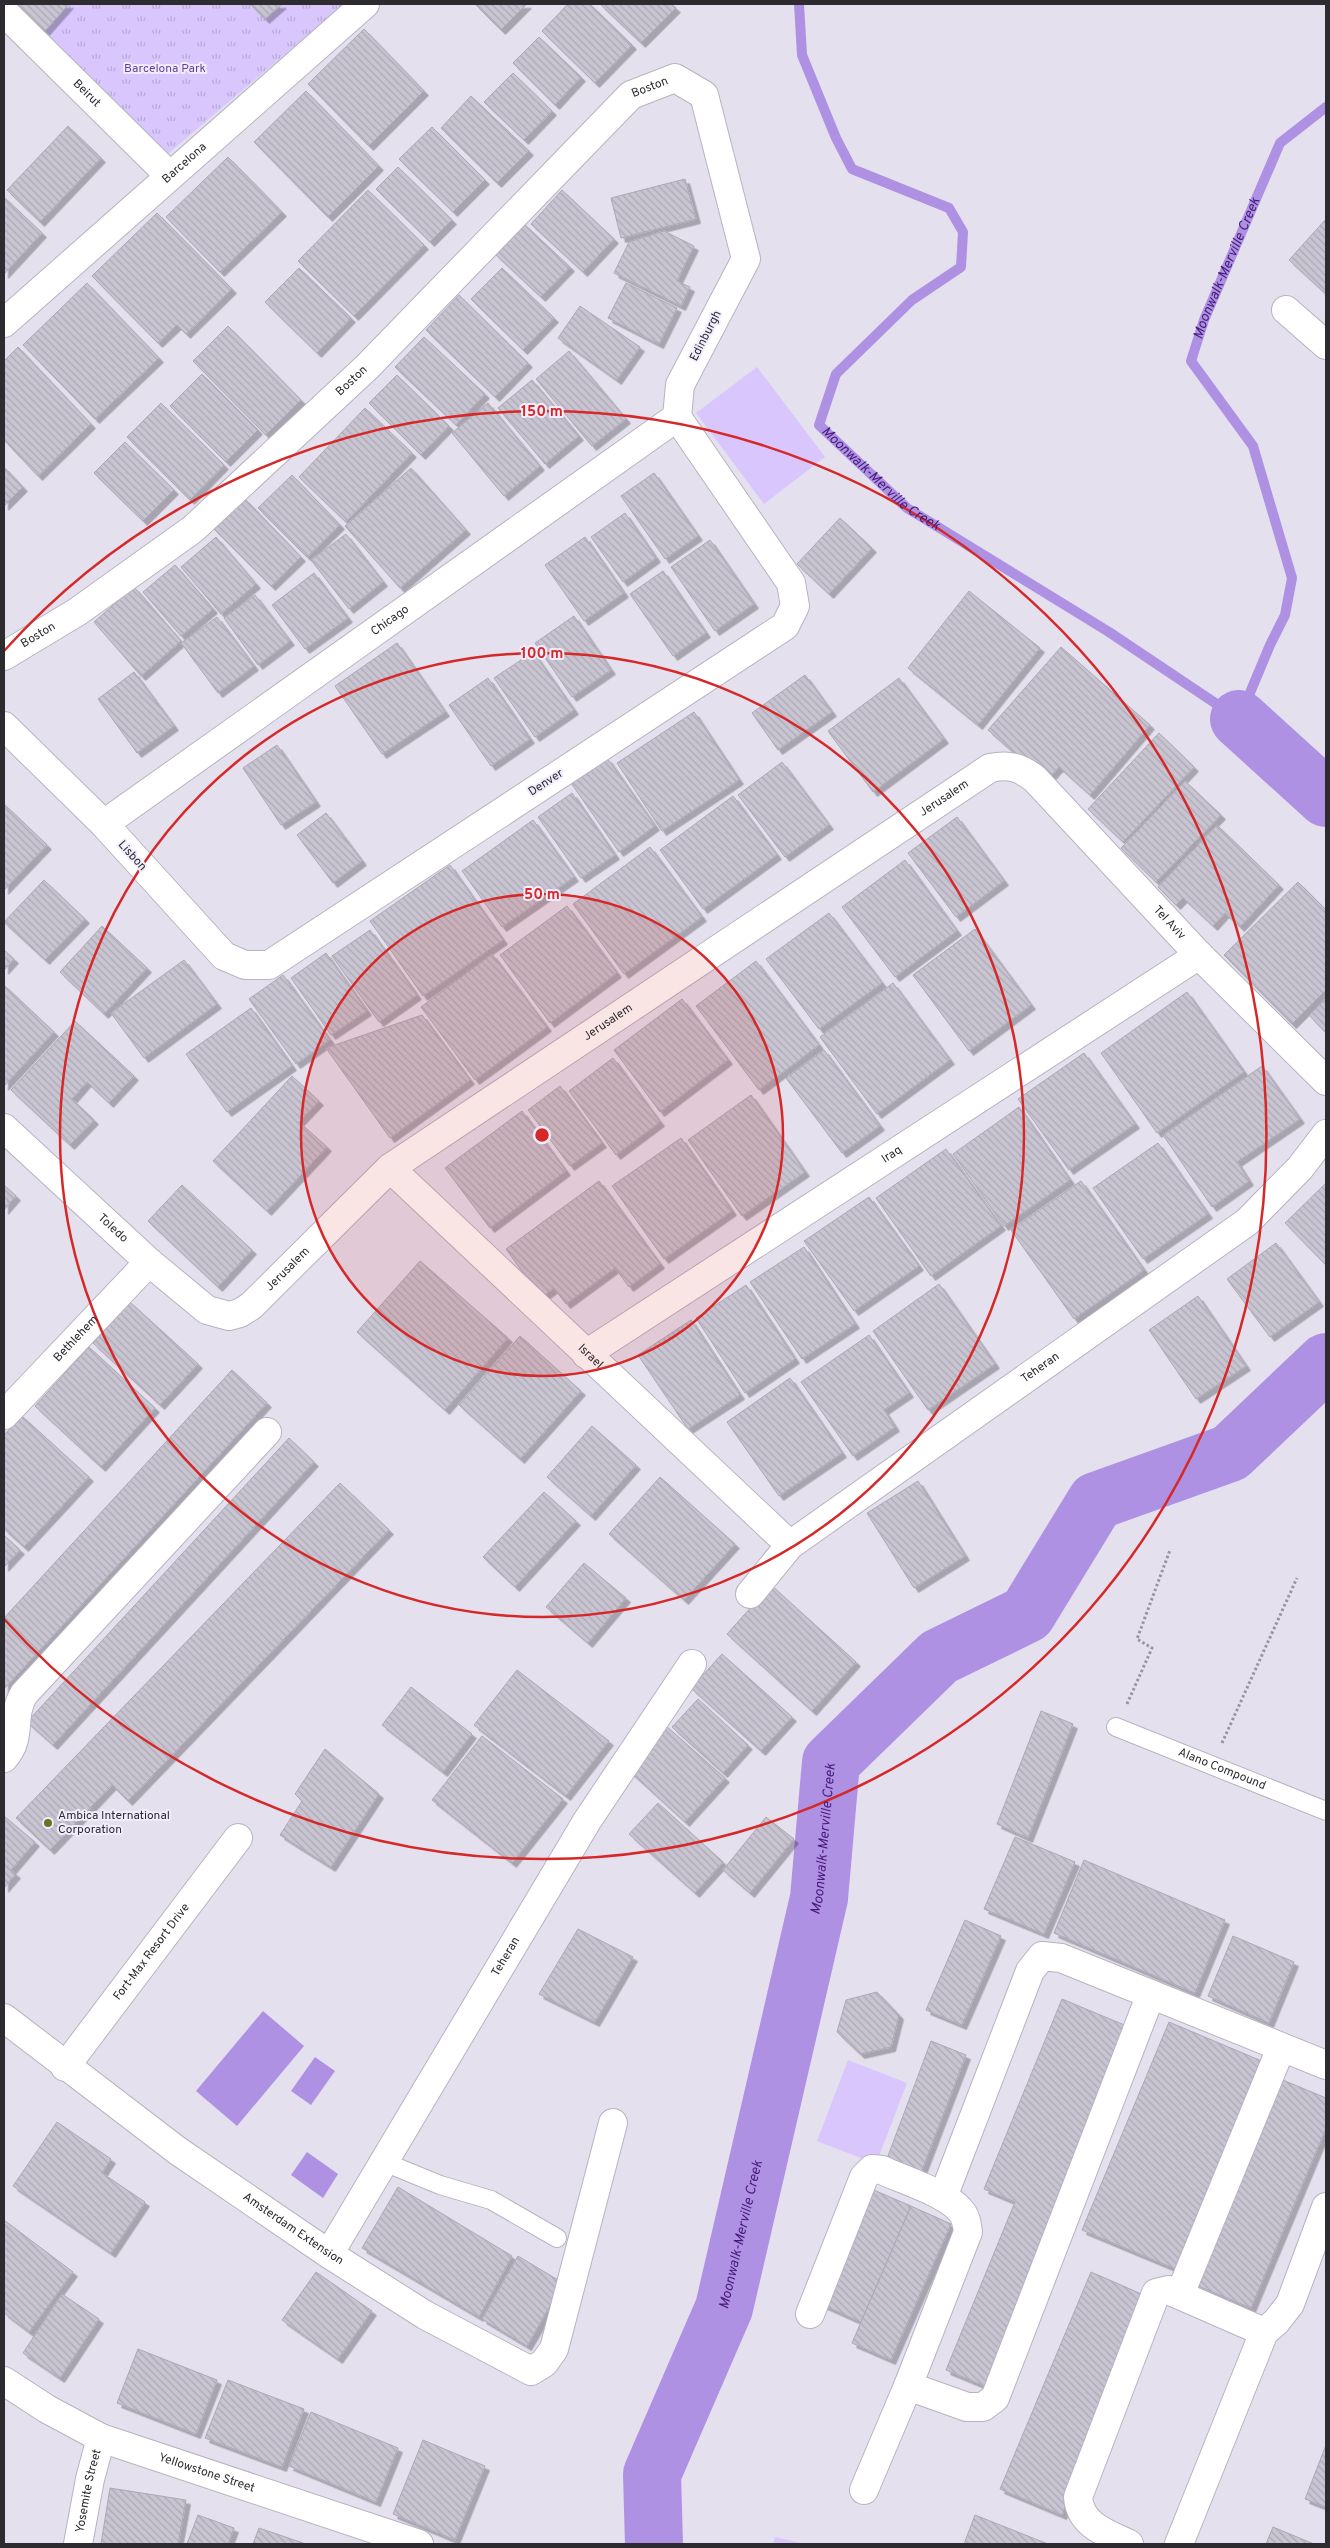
<svg xmlns="http://www.w3.org/2000/svg" width="1330" height="2548" viewBox="0 0 1330 2548" font-family="Overpass,sans-serif">
<defs>
<pattern id="grass-tufts" width="24" height="20" patternUnits="userSpaceOnUse" patternTransform="scale(1.25)"><rect width="24" height="20" fill="#d8c6fd"/><path d="M3 7l-1-3M5 7V3M7 7l1-3M15 17l-1-3M17 17v-4M19 17l1-3" fill="none" stroke="#baaad9"/></pattern>
<pattern id="building-back-hatch" width="6" height="6" patternUnits="userSpaceOnUse" patternTransform="scale(1.25)"><rect width="6" height="6" fill="#c8c4d1"/><path d="M-1 5l2 2M0 0l6 6M5-1l2 2" fill="none" stroke="#aca9b4"/></pattern>
<filter id="shadow"><feDropShadow dx="4.5" dy="4.5" stdDeviation="0" flood-color="#0004"/></filter>
</defs>
<rect width="100%" height="100%" fill="#e4e0ee"/>
<path fill="url(#grass-tufts)" d="M4,4H344L163,158Z"/>
<g fill="#d8c6fd">
<path d="M757,367L825,457L764,504L696,413Z"/>
<path d="M848,2060L907,2083L876,2164L817,2141Z"/>
<path d="M775,2537L805,2544H773Z"/>
</g>
<g fill="#ae91e3">
<path d="M263,2011L304,2046L237,2126L196,2091Z"/>
<path d="M315,2057L335,2071L311,2105L291,2091Z"/>
<path d="M307,2152L338,2174L323,2198L291,2175Z"/>
</g>
<g fill="none" stroke-linecap="round" stroke-linejoin="round">
<path stroke="#ae91e3" stroke-width="10" id="s1" d="M799,4L802,55L836,138L852,169L949,208L963,232L961,267L912,300L836,374L819,425L907,508L1109,632L1239,719L1270,645L1285,615L1292,578L1253,446L1191,361L1204,320L1280,143L1326,107"/>
<g stroke="#ae91e3" stroke-width="58">
<path d="M1239,719L1326,798"/>
<path id="s2" d="M654,2544L652,2474L724,2308L819,1898L831,1762L939,1657L1027,1614L1096,1501L1230,1453L1326,1362"/>
</g>
</g>
<g fill="url(#building-back-hatch)" stroke="#aca8b5" filter="url(#shadow)">
<path d="M13,4H69L45,31Z"/>
<path d="M250,4H282L265,19Z"/>
<path d="M475,4H527L501,30Z"/>
<path d="M568,4H590L632,45L595,83L542,31Z"/>
<path d="M600,4H671L676,8L641,43Z"/>
<path d="M364,29L424,91L369,146L308,84Z"/>
<path d="M539,37L581,77L555,105L513,63Z"/>
<path d="M513,73L552,111L524,140L484,102Z"/>
<path d="M306,91L379,166L328,217L254,142Z"/>
<path d="M471,96L529,151L497,183L441,128Z"/>
<path d="M68,126L101,158L40,222L7,190Z"/>
<path d="M432,127L485,180L453,212L399,159Z"/>
<path d="M228,157L282,212L220,272L166,217Z"/>
<path d="M398,167L452,220L430,242L376,189Z"/>
<path d="M685,179L696,219L621,238L611,198Z"/>
<path d="M368,190L424,245L354,316L298,261Z"/>
<path d="M562,190L614,239L583,272L531,224Z"/>
<path d="M4,197L42,233L4,274Z"/>
<path d="M157,213L232,289L186,334L177,325L158,343L92,276Z"/>
<path d="M1326,219V294L1289,260Z"/>
<path d="M524,224L570,267L541,297L495,254Z"/>
<path d="M664,231L694,246L677,281L690,287L681,306L614,273L629,242Z"/>
<path d="M299,268L351,318L317,353L265,302Z"/>
<path d="M502,268L554,318L523,350L471,299Z"/>
<path d="M87,283L159,358L95,419L23,345Z"/>
<path d="M626,283L677,308L659,344L608,318Z"/>
<path d="M459,295L528,363L495,397L426,330Z"/>
<path d="M580,306L640,347L617,380L558,338Z"/>
<path d="M228,326L301,400L266,435L193,361Z"/>
<path d="M424,337L485,394L456,425L395,367Z"/>
<path d="M18,347L91,424L38,476L4,440V361Z"/>
<path d="M569,351L626,419L592,446L536,379Z"/>
<path d="M202,374L258,430L226,462L170,406Z"/>
<path d="M397,375L449,426L421,455L369,403Z"/>
<path d="M532,380L579,436L545,464L498,408Z"/>
<path d="M161,403L224,465L190,500L127,437Z"/>
<path d="M488,403L540,466L504,496L452,433Z"/>
<path d="M365,408L412,453L346,522L299,477Z"/>
<path d="M125,442L174,490L143,521L94,473Z"/>
<path d="M4,467L23,487L4,506Z"/>
<path d="M411,468L466,530L400,588L345,526Z"/>
<path d="M654,473L698,536L665,559L621,496Z"/>
<path d="M292,475L340,525L307,557L258,508Z"/>
<path d="M244,498L301,557L271,586L213,528Z"/>
<path d="M625,513L656,558L623,582L591,537Z"/>
<path d="M840,518L872,548L829,594L797,564Z"/>
<path d="M346,534L383,582L349,609L311,560Z"/>
<path d="M216,537L256,584L221,614L181,567Z"/>
<path d="M585,537L624,593L584,621L545,565Z"/>
<path d="M710,540L754,604L715,631L671,567Z"/>
<path d="M175,565L213,609L181,636L143,592Z"/>
<path d="M663,571L706,633L673,656L630,594Z"/>
<path d="M314,573L348,618L305,649L272,605Z"/>
<path d="M134,587L181,641L141,676L94,622Z"/>
<path d="M969,591L1040,648L978,725L908,668Z"/>
<path d="M255,595L290,641L258,665L224,618Z"/>
<path d="M574,616L611,670L572,697L535,643Z"/>
<path d="M217,617L254,666L218,693L181,643Z"/>
<path d="M397,643L445,712L382,754L335,686Z"/>
<path d="M1061,647L1150,725L1090,795L1059,767L1046,781L988,730Z"/>
<path d="M533,652L574,710L535,737L494,678Z"/>
<path d="M134,672L174,726L137,753L98,699Z"/>
<path d="M805,675L832,712L778,750L752,713Z"/>
<path d="M488,678L530,739L491,766L449,705Z"/>
<path d="M899,678L944,739L873,792L828,731Z"/>
<path d="M694,712L739,780L662,831L617,763Z"/>
<path d="M1159,733L1194,767L1123,842L1088,809Z"/>
<path d="M277,745L316,802L281,825L243,768Z"/>
<path d="M607,758L655,826L619,852L571,783Z"/>
<path d="M782,762L829,825L785,857L738,795Z"/>
<path d="M1185,781L1221,815L1156,882L1121,848Z"/>
<path d="M572,793L615,855L581,878L538,817Z"/>
<path d="M733,796L777,855L703,909L660,850Z"/>
<path d="M4,804L47,845L4,890Z"/>
<path d="M326,813L362,861L333,883L297,835Z"/>
<path d="M957,817L1004,881L956,917L908,853Z"/>
<path d="M533,820L574,877L502,927L462,871Z"/>
<path d="M1217,825L1279,885L1240,927L1225,913L1213,926L1183,898L1176,905L1158,887Z"/>
<path d="M650,847L702,917L624,974L573,904Z"/>
<path d="M905,860L957,931L895,977L842,907Z"/>
<path d="M450,865L503,940L423,996L370,921Z"/>
<path d="M44,880L85,919L45,960L4,922Z"/>
<path d="M1298,882L1326,910V990L1292,1024L1224,955Z"/>
<path d="M567,906L617,973L550,1023L500,955Z"/>
<path d="M829,913L882,983L819,1029L766,959Z"/>
<path d="M102,926L147,968L104,1014L60,972Z"/>
<path d="M975,929L1031,1005L969,1051L913,975Z"/>
<path d="M370,930L417,995L379,1022L332,956Z"/>
<path d="M4,950L14,959L4,970Z"/>
<path d="M326,953L367,1011L331,1035L291,978Z"/>
<path d="M492,954L547,1027L475,1080L421,1007Z"/>
<path d="M184,960L217,1004L144,1058L111,1013Z"/>
<path d="M756,961L819,1045L759,1090L696,1006Z"/>
<path d="M283,975L330,1040L296,1064L249,999Z"/>
<path d="M893,983L950,1060L877,1114L820,1037Z"/>
<path d="M4,985L54,1032L4,1086Z"/>
<path d="M1187,992L1244,1072L1157,1133L1101,1053Z"/>
<path d="M682,999L728,1060L660,1112L614,1050Z"/>
<path d="M1326,999V1033L1309,1015Z"/>
<path d="M251,1008L292,1066L227,1112L186,1054Z"/>
<path d="M422,1015L470,1080L390,1138L326,1048Z"/>
<path d="M75,1021L134,1076L109,1103L87,1082L72,1099L94,1120L70,1145L11,1090Z"/>
<path d="M824,1050L880,1126L842,1153L786,1078Z"/>
<path d="M1084,1053L1135,1124L1069,1170L1018,1099Z"/>
<path d="M613,1058L660,1122L616,1155L569,1091Z"/>
<path d="M1262,1066L1300,1119L1237,1162L1249,1181L1212,1207L1163,1135Z"/>
<path d="M292,1076L319,1101L299,1122L327,1147L267,1211L213,1161Z"/>
<path d="M560,1086L602,1143L570,1166L528,1110Z"/>
<path d="M751,1095L805,1172L742,1216L688,1140Z"/>
<path d="M1019,1107L1070,1180L1004,1226L953,1154Z"/>
<path d="M522,1111L566,1171L490,1228L445,1168Z"/>
<path d="M681,1138L732,1211L664,1259L612,1186Z"/>
<path d="M1158,1143L1208,1214L1143,1259L1093,1188Z"/>
<path d="M946,1149L1001,1226L931,1276L876,1198Z"/>
<path d="M599,1181L660,1264L629,1287L615,1268L566,1304L554,1288L541,1298L506,1249Z"/>
<path d="M1081,1181L1144,1270L1074,1319L1011,1230Z"/>
<path d="M1326,1183V1265L1285,1223Z"/>
<path d="M4,1185L16,1196L4,1210Z"/>
<path d="M182,1185L252,1250L218,1287L148,1221Z"/>
<path d="M869,1197L919,1266L854,1311L804,1241Z"/>
<path d="M1276,1243L1319,1302L1270,1337L1227,1279Z"/>
<path d="M804,1247L855,1324L802,1359L750,1282Z"/>
<path d="M420,1261L508,1338L445,1410L357,1332Z"/>
<path d="M939,1284L995,1364L928,1410L873,1331Z"/>
<path d="M746,1285L795,1359L745,1393L696,1318Z"/>
<path d="M1198,1296L1246,1366L1196,1399L1149,1330Z"/>
<path d="M130,1302L198,1364L160,1405L93,1343Z"/>
<path d="M691,1320L740,1395L688,1429L638,1355Z"/>
<path d="M869,1335L909,1393L884,1410L895,1427L853,1456L801,1382Z"/>
<path d="M520,1336L581,1391L520,1459L459,1405Z"/>
<path d="M89,1347L155,1408L101,1467L35,1406Z"/>
<path d="M232,1370L267,1403L4,1689V1618Z"/>
<path d="M790,1378L842,1453L779,1496L727,1422Z"/>
<path d="M22,1416L89,1477L24,1547L4,1529V1435Z"/>
<path d="M592,1426L636,1465L591,1516L547,1477Z"/>
<path d="M289,1438L314,1462L53,1745L27,1722Z"/>
<path d="M660,1477L735,1544L684,1600L609,1534Z"/>
<path d="M918,1481L965,1556L914,1588L867,1513Z"/>
<path d="M340,1483L389,1530L128,1801L112,1785L50,1850L16,1818Z"/>
<path d="M544,1492L576,1521L515,1587L483,1557Z"/>
<path d="M4,1535L20,1550L4,1567Z"/>
<path d="M584,1563L626,1598L588,1643L546,1607Z"/>
<path d="M771,1585L856,1662L812,1711L727,1634Z"/>
<path d="M722,1654L792,1717L761,1751L691,1688Z"/>
<path d="M517,1670L609,1741L566,1796L474,1725Z"/>
<path d="M411,1687L472,1734L443,1772L382,1725Z"/>
<path d="M698,1699L748,1745L723,1773L672,1727Z"/>
<path d="M1041,1711L1073,1724L1028,1838L997,1824Z"/>
<path d="M666,1726L725,1778L685,1822L627,1769Z"/>
<path d="M482,1736L563,1799L512,1863L432,1800Z"/>
<path d="M325,1749L379,1794L331,1867L280,1835L302,1801L295,1794Z"/>
<path d="M658,1803L723,1862L695,1893L629,1834Z"/>
<path d="M4,1816L35,1842L11,1870L16,1874L4,1888Z"/>
<path d="M766,1817L794,1839L750,1893L723,1870Z"/>
<path d="M1015,1837L1075,1862L1044,1934L984,1909Z"/>
<path d="M1084,1860L1225,1920L1195,1993L1054,1933Z"/>
<path d="M965,1920L1001,1936L962,2025L926,2010Z"/>
<path d="M578,1929L633,1957L595,2022L539,1994Z"/>
<path d="M1233,1936L1294,1962L1269,2023L1208,1996Z"/>
<path d="M877,1992L899,2015L891,2047L860,2054L837,2032L846,2000Z"/>
<path d="M1062,1999L1134,2029L987,2387L946,2370L1015,2202L984,2189Z"/>
<path d="M1169,2022L1264,2062L1178,2270L1082,2230Z"/>
<path d="M931,2041L966,2055L919,2178L885,2164Z"/>
<path d="M1271,2075L1326,2098V2128L1251,2308L1186,2281Z"/>
<path d="M57,2122L111,2159L102,2173L145,2202L111,2253L13,2186Z"/>
<path d="M398,2187L512,2256L479,2317L362,2248Z"/>
<path d="M869,2188L911,2206L861,2322L819,2303Z"/>
<path d="M911,2206L951,2224L891,2360L852,2343Z"/>
<path d="M4,2220L73,2272L29,2332L4,2313Z"/>
<path d="M518,2256L563,2283L527,2346L482,2319Z"/>
<path d="M316,2272L372,2311L338,2359L282,2320Z"/>
<path d="M1091,2272L1153,2299L1062,2515L1000,2489Z"/>
<path d="M62,2294L99,2319L60,2378L23,2353Z"/>
<path d="M138,2349L217,2380L196,2434L117,2403Z"/>
<path d="M228,2380L304,2409L282,2467L205,2438Z"/>
<path d="M311,2412L398,2448L376,2502L289,2466Z"/>
<path d="M423,2440L485,2466L455,2540L393,2514Z"/>
<path d="M1326,2445V2507L1305,2499Z"/>
<path d="M110,2488L186,2500L178,2544H101Z"/>
<path d="M198,2515L234,2528L228,2544H187Z"/>
<path d="M975,2515L1048,2544H964Z"/>
<path d="M1273,2527L1314,2544H1266Z"/>
<path d="M259,2528L306,2544H253Z"/>
</g>
<g fill="none" stroke-linecap="round" stroke-linejoin="round">
<defs>
<g id="lane">
<path id="s3" d="M1116,1727L1326,1811"/>
<path d="M384,2162L440,2185L491,2200L557,2238"/>
</g>
<g id="street">
<path id="s4" d="M4,12L169,175"/>
<path d="M1286,310L1326,345"/>
<path id="s5" d="M4,323L365,4"/>
<path id="s6" d="M4,656L77,612L193,529L367,367L631,95L675,78L704,95L746,259L680,385L677,417L791,583L795,606L785,626L269,965H245L224,956L104,824L4,726"/>
<path id="s7" d="M104,824L677,417"/>
<path id="s8" d="M4,1128L149,1262L207,1310L229,1316L240,1313L251,1306L390,1168L990,768C1009,764 1020,767 1035,779L1199,955L1326,1081"/>
<path id="s9" d="M390,1168L790,1545"/>
<path id="s10" d="M586,1354L1199,955"/>
<path id="s11" d="M4,1415L149,1262"/>
<path id="s12" d="M750,1594L790,1545L1247,1222L1300,1168L1326,1134"/>
<path d="M4,1758C23,1737 10,1717 24,1694L267,1432"/>
<path id="s13" d="M4,2018L178,2151L329,2254L425,2315L531,2371L544,2363L554,2349L613,2123"/>
<path id="s14" d="M65,2067L238,1838"/>
<path d="M943,2197L1030,1971L1042,1956L1061,1958L1326,2065"/>
<path id="s15" d="M329,2254L587,1821L692,1664"/>
<path d="M1180,2294L1281,2048"/>
<path d="M810,2314L864,2177L872,2169L882,2170C903,2180 946,2193 960,2210C966,2216 967,2224 968,2232L908,2386L864,2490"/>
<path id="s16" d="M4,2381L47,2409L101,2438L419,2544"/>
<path d="M908,2386L967,2407H983L995,2398L1151,1994"/>
<path id="s17" d="M78,2544L90,2479L101,2438"/>
<path d="M1129,2544C1106,2533 1080,2525 1078,2497L1156,2293L1168,2290L1264,2332"/>
<path d="M1179,2544L1264,2332L1276,2322L1290,2304L1326,2207"/>
</g>
</defs>
<use href="#lane" stroke="#b7b3c1" stroke-width="20"/>
<use href="#street" stroke="#b7b3c1" stroke-width="30"/>
<g stroke="#97949e" stroke-width="3" stroke-dasharray="2.5 2.5" stroke-linecap="butt">
<path d="M1127,1704L1152,1648L1137,1639L1170,1550"/>
<path d="M1222,1743L1297,1578"/>
</g>
<use href="#lane" stroke="#fff" stroke-width="18"/>
<use href="#street" stroke="#fff" stroke-width="28"/>
</g>
<circle cx="542" cy="1135" r="241" fill="#d62828" fill-opacity=".12"/>
<g fill="none" stroke="#d62828" stroke-width="2.5">
<circle cx="542" cy="1135" r="241"/>
<circle cx="542" cy="1135" r="482"/>
<path d="M4 651A724 724 0 1 1 4 1619"/>
</g>
<circle fill="#667624" stroke="#f2edfc" stroke-width="2" cx="48" cy="1823" r="5"/>
<g text-anchor="middle" dominant-baseline="central" stroke-width="4" stroke-linejoin="round" paint-order="stroke">
<g font-size="12" fill="#653d9d" stroke="#f2edfc">
<text x="165" y="69">Barcelona Park</text>
</g>
<g font-size="12" fill="#2d2b30" stroke="#f2edfc">
<text stroke="none"><textPath href="#s6" startOffset="865">Boston</textPath></text>
<text stroke="none"><textPath href="#s4" startOffset="116">Beirut</textPath></text>
<text stroke="none"><textPath href="#s5" startOffset="241">Barcelona</textPath></text>
<text transform="translate(706 336) rotate(-63)">Edinburgh</text>
<text stroke="none"><textPath href="#s6" startOffset="445">Boston</textPath></text>
<text stroke="none"><textPath href="#s7" startOffset="351">Chicago</textPath></text>
<text stroke="none"><textPath href="#s6" startOffset="40">Boston</textPath></text>
<text transform="translate(546 783) rotate(-33)">Denver</text>
<text stroke="none"><textPath href="#s8" startOffset="1182">Jerusalem</textPath></text>
<text transform="translate(132 856) rotate(48)">Lisbon</text>
<text stroke="none"><textPath href="#s8" startOffset="1482">Tel Aviv</textPath></text>
<text stroke="none"><textPath href="#s8" startOffset="778">Jerusalem</textPath></text>
<text stroke="none"><textPath href="#s10" startOffset="365">Iraq</textPath></text>
<text stroke="none"><textPath href="#s8" startOffset="148">Toledo</textPath></text>
<text stroke="none"><textPath href="#s8" startOffset="372">Jerusalem</textPath></text>
<text stroke="none"><textPath href="#s11" startOffset="105">Bethlehem</textPath></text>
<text stroke="none"><textPath href="#s9" startOffset="275">Israel</textPath></text>
<text stroke="none"><textPath href="#s12" startOffset="370">Teheran</textPath></text>
<text stroke="none"><textPath href="#s3" startOffset="114">Alano Compound</textPath></text>
<text stroke="none"><textPath href="#s14" startOffset="144">Fort-Max Resort Drive</textPath></text>
<text stroke="none"><textPath href="#s15" startOffset="346">Teheran</textPath></text>
<text stroke="none"><textPath href="#s13" startOffset="358">Amsterdam Extension</textPath></text>
<text stroke="none"><textPath href="#s16" startOffset="224">Yellowstone Street</textPath></text>
<text stroke="none"><textPath href="#s17" startOffset="54">Yosemite Street</textPath></text>
</g>
<g font-size="12" fill="#2d2b30" stroke="#f2edfc" text-anchor="start">
<text x="58" y="1816">Ambica International<tspan x="58" dy="14">Corporation</tspan></text>
</g>
<g font-size="14" font-style="italic" fill="#471a7a" stroke="#f2edfc">
<text stroke="none"><textPath href="#s1" startOffset="1570">Moonwalk-Merville Creek</textPath></text>
<text stroke="none"><textPath href="#s1" startOffset="644">Moonwalk-Merville Creek</textPath></text>
<text stroke="none"><textPath href="#s2" startOffset="731">Moonwalk-Merville Creek</textPath></text>
<text stroke="none"><textPath href="#s2" startOffset="326">Moonwalk-Merville Creek</textPath></text>
</g>
</g>
<circle cx="542" cy="1135" r="8" fill="#d62828" stroke="#f2edfc" stroke-width="2.5"/>
<g font-size="15" text-anchor="middle" font-weight="bold" fill="#d62828" stroke="#f2edfc" stroke-width="4" stroke-linejoin="round" paint-order="stroke">
<text x="542" y="416">150 m</text>
<text x="542" y="658">100 m</text>
<text x="542" y="899">50 m</text>
</g>
<rect width="1330" height="2548" fill="none" stroke="#2d2b30" stroke-width="10"/>
</svg>
